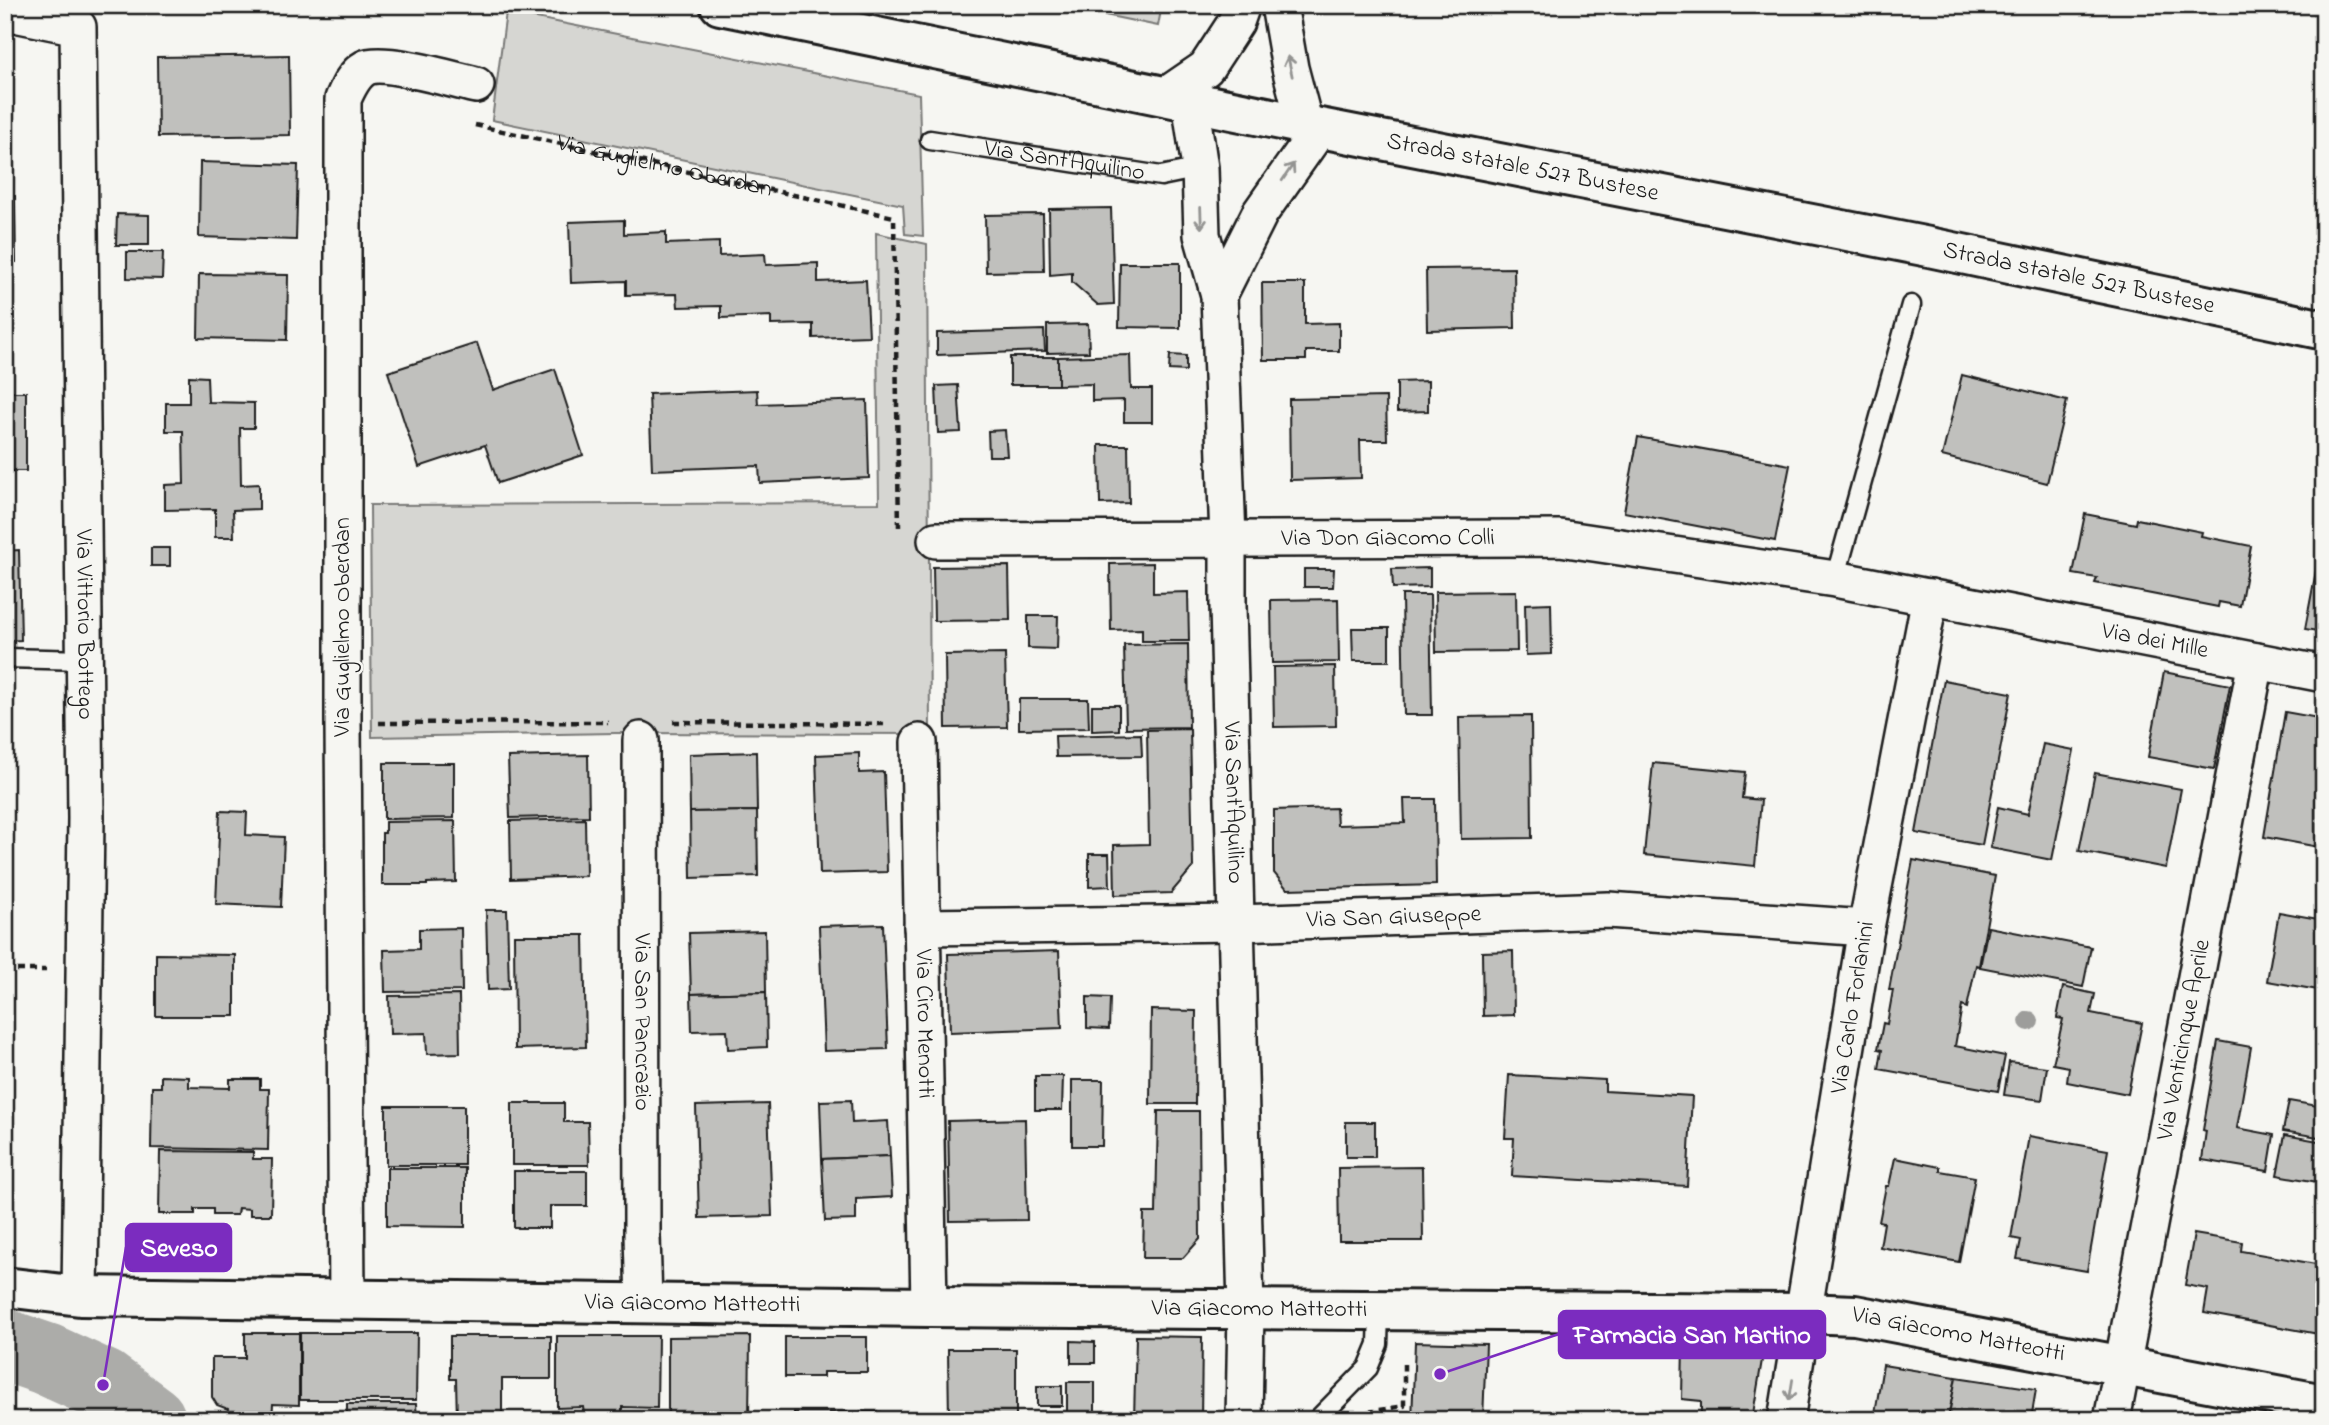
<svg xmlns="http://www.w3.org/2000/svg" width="2329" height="1425" viewBox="0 0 2329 1425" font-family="'Indie Flower',sans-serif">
<rect width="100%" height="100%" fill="#f6f6f2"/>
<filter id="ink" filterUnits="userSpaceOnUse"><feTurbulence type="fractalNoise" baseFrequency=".0143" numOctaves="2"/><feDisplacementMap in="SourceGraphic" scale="14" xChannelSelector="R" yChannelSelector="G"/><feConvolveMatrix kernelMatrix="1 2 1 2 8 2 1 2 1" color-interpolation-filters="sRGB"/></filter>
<g filter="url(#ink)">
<g fill="#d6d6d2" stroke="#797977" stroke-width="2">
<path d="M1057,5H1162L1158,26Z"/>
<path d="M506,12L919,94L923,236L905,234L903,205L492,120Z"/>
<path d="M876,233L927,244L930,734L616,733L372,737L370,505L879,503Z"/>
</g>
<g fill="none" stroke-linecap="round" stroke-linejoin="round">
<path stroke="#acaca9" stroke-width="72" d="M5,1345L46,1359L103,1385L150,1420"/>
</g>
<g fill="#c0c0bd" stroke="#1c1c1c" stroke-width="2">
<path d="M289,55L290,135L158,137L157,57Z"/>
<path d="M200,162L298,165L296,240L199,237Z"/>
<path d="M5,196H15L16,262H5Z"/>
<path d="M1111,208L1114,304L1098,305L1072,282V273L1050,275L1049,209Z"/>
<path d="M117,214L149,215V245H116Z"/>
<path d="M1043,214L1044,271L986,272L985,215Z"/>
<path d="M624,220V234L666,232V244L719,242V256L765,254L766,265L818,263V282L866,280L869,336L813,338V324L771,325V316L721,318V306L678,307L677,294L626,295V281L571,283L569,222Z"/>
<path d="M127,252H163L162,279L127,278Z"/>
<path d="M1120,263H1180V328L1119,327Z"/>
<path d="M1514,268L1515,328L1427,330L1426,269Z"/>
<path d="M199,274L288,275L287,340L198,338Z"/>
<path d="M1262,283H1305V324L1339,323V351H1306V360H1263Z"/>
<path d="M1088,324L1089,352L1047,353V325Z"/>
<path d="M1044,330L1045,351L937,355V333Z"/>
<path d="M477,343L493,390L555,369L583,455L498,483L485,445L419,467L388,372Z"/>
<path d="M1130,355L1131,389H1152V422H1124V400L1092,401V384L1058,385V357Z"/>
<path d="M1170,355L1186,356V371L1169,370Z"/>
<rect x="1010" y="357" width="48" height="28"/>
<path d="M1962,375L2067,401L2047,483L1942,456Z"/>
<path d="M189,376L207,377L208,402L254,403V428H240L241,485L259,484V509L233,510L234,537H215V509L165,510V485L184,484L183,431H166V403H189Z"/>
<path d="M1428,381V411L1397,412V382Z"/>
<path d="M958,385L961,432L938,433L936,386Z"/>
<path d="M757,390L758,404L867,400L869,478L760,483L759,466L652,470L649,394Z"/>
<rect x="5" y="392" width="21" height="79"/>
<path d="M1386,397L1387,440H1360L1361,478L1290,480L1289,399Z"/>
<path d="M1005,430L1007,456H989L988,431Z"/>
<path d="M1638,437L1790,465L1775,541L1624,512Z"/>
<path d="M1099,445H1128L1129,503L1100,504Z"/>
<path d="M2085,514L2136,524L2137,519L2202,532L2201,536L2251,546L2240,606L2219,602L2218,607L2095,583L2097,578L2073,574Z"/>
<rect x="151" y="548" width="19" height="18"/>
<path d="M19,550L21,640L5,641V551Z"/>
<path d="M2319,555L2324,556V632L2305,629Z"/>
<path d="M1153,563V593L1188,592L1189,641H1142V629L1111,630L1110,564Z"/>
<path d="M1009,566L1010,620L934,621L933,567Z"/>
<path d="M1430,568V587L1393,588L1392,569Z"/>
<path d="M1304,569H1334L1333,587H1304Z"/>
<path d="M1516,591L1517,651L1436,652L1435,592Z"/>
<path d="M1402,595H1430L1432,715H1404Z"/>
<path d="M1338,599L1339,662L1272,663L1271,600Z"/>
<path d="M1551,603L1552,654L1526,655L1525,604Z"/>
<path d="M1028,616H1058L1057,649L1028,648Z"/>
<path d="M1352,628H1389V661H1353Z"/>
<path d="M1188,644L1189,727L1126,728L1124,645Z"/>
<path d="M1005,654L1007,727L946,728L945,655Z"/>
<path d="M1335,666L1336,726L1274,727L1273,667Z"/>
<path d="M2164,672L2230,685L2214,769L2148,757Z"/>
<path d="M1944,680L2011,693L1982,845L1916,833Z"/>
<path d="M1019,699H1088L1089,728L1019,729Z"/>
<path d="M1092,705H1119V730L1092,731Z"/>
<path d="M2285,712L2324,719V848L2264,837Z"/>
<path d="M1531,716L1532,838L1461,839L1459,717Z"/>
<path d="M1190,729L1193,867L1171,893L1115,895L1114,845L1149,844L1147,730Z"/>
<path d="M1141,734L1142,756L1056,757L1055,736Z"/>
<path d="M2043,744L2074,750L2052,860L1990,848L1998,807L2028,814Z"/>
<path d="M756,752L757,811L690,812L689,754Z"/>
<path d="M859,753V773L884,772L887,872L820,874L816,755Z"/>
<path d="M588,755L589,816L510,818L508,757Z"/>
<path d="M384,763H454V818L384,819Z"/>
<path d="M1653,763L1745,772L1742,798L1761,800L1755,866L1644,855Z"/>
<path d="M2095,773L2181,789L2166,868L2079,851Z"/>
<path d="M1404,799H1435L1436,885L1287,889L1274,873V810L1336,808L1337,825L1405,823Z"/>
<path d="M220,811L247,812L246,835L284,837L281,907L216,904Z"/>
<path d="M757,811L758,876L691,878L690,812Z"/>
<path d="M585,819L586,876L511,879L510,821Z"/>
<path d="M455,821L456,882L427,883V885H382V833H385V822Z"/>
<path d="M1089,854H1109L1110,886L1089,887Z"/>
<path d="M1913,860L1995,876L1979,966L1976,965L1967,1008L1962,1006L1955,1046L2005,1056L1998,1091L1879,1069L1882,1050L1878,1049L1883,1023L1887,1024L1893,990H1889Z"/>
<path d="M486,910H507L509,989L488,990Z"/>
<path d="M2279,912L2324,920V991L2267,981Z"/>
<path d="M883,924L888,1049L824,1051L819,926Z"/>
<path d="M1988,927L2091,947L2083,987L1980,967Z"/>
<path d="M461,928L462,991L385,992L384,950L419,949V929Z"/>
<path d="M765,931L766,992L691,994L689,933Z"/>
<path d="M514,935H584L586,1047L515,1049Z"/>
<path d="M1059,951L1062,1028L950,1032L948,954Z"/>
<path d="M1513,951L1514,1015L1483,1016L1482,952Z"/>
<path d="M156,954L235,955V1016H156Z"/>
<path d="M2063,987L2095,994L2091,1013L2142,1023L2128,1094L2067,1082L2069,1067L2053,1064L2063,1019L2057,1018Z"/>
<path d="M766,992L767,1047L728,1049L727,1030L692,1031L691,994Z"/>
<path d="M459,995L460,1053L427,1054L426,1033L390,1034L389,996Z"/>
<path d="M1087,997L1110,998L1109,1029L1087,1028Z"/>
<path d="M1151,1010L1196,1011L1195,1104H1150Z"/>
<path d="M2218,1041L2251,1047L2237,1128L2274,1135L2268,1171L2202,1160L2206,1131L2203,1130Z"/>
<path d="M2009,1062L2047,1067L2042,1100L2004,1095Z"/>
<path d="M1509,1075L1605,1080V1091L1692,1096L1687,1186L1512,1176L1514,1138H1505Z"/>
<path d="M161,1076L189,1077V1087L230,1088V1079H260V1089H269L268,1150L151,1148L152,1087H161Z"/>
<path d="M1035,1076H1063L1062,1110H1035Z"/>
<path d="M1072,1080H1103L1102,1146H1072Z"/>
<path d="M851,1100L852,1123L888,1121L890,1156L822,1159L820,1101Z"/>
<path d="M2289,1101L2324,1107V1138L2283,1131Z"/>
<path d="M512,1103H564V1122H588L589,1165H512Z"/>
<path d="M768,1104L772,1216L699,1218L696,1106Z"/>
<rect x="386" y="1106" width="78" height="59"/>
<path d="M1158,1111H1199L1200,1239L1183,1258H1143L1144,1213H1156Z"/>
<path d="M1025,1119L1027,1220L950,1221L948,1121Z"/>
<rect x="1346" y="1122" width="29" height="35"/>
<path d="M2285,1135L2324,1142V1183L2277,1175Z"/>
<path d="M2029,1136L2108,1150L2087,1271L2017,1259L2021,1240L2011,1238Z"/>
<path d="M160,1151L253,1152V1159H272L271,1215H250V1209L238,1208L237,1215H213V1209H195V1214H159Z"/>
<path d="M890,1156L892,1197L856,1199V1220L825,1221L822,1159Z"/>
<path d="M1895,1158L1940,1167V1171L1975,1177L1959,1262L1880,1247L1884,1223L1879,1222L1886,1186H1889Z"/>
<path d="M1422,1167L1423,1241H1339L1338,1168Z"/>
<path d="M387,1168H465V1227L387,1226Z"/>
<path d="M514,1171H587V1206H550V1228H514Z"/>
<path d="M2194,1234L2242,1242L2241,1251L2316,1264L2318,1255L2324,1256V1335L2204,1313L2208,1289L2185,1285Z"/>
<path d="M245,1333H299V1405L273,1404L272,1420H228V1409L217,1405L212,1397V1358H245Z"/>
<path d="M300,1333H417L416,1400H300Z"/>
<path d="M450,1336H551V1379H502V1420H457L456,1379H450Z"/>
<path d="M557,1336H658L657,1408L622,1407V1414H584L583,1407L557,1408Z"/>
<path d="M750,1336L749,1420H668V1337Z"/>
<path d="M1136,1336L1202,1337L1201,1420H1134Z"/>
<path d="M785,1337H867V1372H823V1377H785Z"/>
<path d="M1071,1341L1095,1342V1363H1071Z"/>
<path d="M1683,1341H1747L1762,1360L1752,1420H1701V1401L1682,1399Z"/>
<path d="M1415,1342L1486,1344L1483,1420H1412Z"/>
<path d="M948,1349H1016V1420H949Z"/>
<path d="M1883,1365L1956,1377L1948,1420H1874Z"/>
<path d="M1956,1377L2036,1389L2031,1420H1948Z"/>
<rect x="1067" y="1382" width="28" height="38"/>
<rect x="1037" y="1386" width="25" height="20"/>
<path d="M347,1404H416L417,1420H347Z"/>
<rect x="794" y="1412" width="87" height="8"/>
<rect x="1029" y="1417" width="31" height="3"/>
</g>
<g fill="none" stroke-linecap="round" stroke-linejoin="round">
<defs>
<g id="service">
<path id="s2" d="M930,140L1161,176L1200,168"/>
<path d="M1835,579L1911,305"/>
<path d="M5,658L85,660"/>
<path d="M1317,1420L1368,1368L1378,1344L1379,1311"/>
</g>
<g id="minor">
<path d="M1279,5L1290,68L1305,125"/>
<path id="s3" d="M5,12L78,27L86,818L80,1296"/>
<path d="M1165,96L1206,68L1236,22L1242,5"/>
<path id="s4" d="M1190,101L1200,168L1202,235L1219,295L1228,539V606L1246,1310L1244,1420"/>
<path d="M1219,295L1260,213L1320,128"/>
<path id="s5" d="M936,540L1560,538L1835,579L2324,674"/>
<path id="s6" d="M641,740L642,1236L644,1302"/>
<path id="s7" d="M919,742L929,1307"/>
<path id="s8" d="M922,927L1238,923L1608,910L1866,928"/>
<path d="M347,1298L343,723V99C348,88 354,74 365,68C382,59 454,80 476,85"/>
<path id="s9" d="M1786,1420L1866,928L1930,597"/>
<path id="s10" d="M2112,1420L2256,661"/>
</g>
<g id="tertiary">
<path id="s11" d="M5,1287L80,1296L929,1307L1804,1313L1855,1315L2324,1404"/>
</g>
<g id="primary">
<path id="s12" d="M720,5L1320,128L1929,247L2324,330"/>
</g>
</defs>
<use href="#service" stroke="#1c1c1c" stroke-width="23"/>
<use href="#minor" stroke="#1c1c1c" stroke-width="40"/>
<use href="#tertiary" stroke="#1c1c1c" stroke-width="44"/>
<use href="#primary" stroke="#1c1c1c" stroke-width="44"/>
<g stroke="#1c1c1c" stroke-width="4.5" stroke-dasharray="7 5" stroke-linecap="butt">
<path id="s1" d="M475,125L894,217L899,528"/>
<path d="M673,722L888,724"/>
<path d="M379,723L608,722"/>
<path d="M5,970H46"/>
<path d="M1368,1412L1404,1406V1364"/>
</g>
<use href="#service" stroke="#f6f6f2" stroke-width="18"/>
<use href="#minor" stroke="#f6f6f2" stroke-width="35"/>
<use href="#tertiary" stroke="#f6f6f2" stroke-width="38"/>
<use href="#primary" stroke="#f6f6f2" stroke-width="38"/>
</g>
<circle fill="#9d9d9b" cx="2029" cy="1021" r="10"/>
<defs><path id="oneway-shaft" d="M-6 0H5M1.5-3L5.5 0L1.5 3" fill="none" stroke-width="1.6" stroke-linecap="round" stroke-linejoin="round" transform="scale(1.75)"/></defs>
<g stroke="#949492">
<use href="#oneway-shaft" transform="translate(1290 66) rotate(-102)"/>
<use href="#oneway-shaft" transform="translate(1288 172) rotate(-56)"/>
<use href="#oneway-shaft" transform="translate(1201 218) rotate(88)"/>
<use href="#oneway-shaft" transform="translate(1791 1390) rotate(99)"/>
</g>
</g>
<g text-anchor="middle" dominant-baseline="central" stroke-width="5" stroke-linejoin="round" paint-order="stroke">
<g font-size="24" fill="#1c1c1c" stroke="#f6f6f2">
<text stroke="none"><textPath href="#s2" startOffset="136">Via Sant'Aquilino</textPath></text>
<text stroke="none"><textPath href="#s1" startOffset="194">Via Guglielmo Oberdan</textPath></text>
<text stroke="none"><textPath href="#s12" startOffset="819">Strada statale 527 Bustese</textPath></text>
<text stroke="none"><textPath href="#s12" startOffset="1386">Strada statale 527 Bustese</textPath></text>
<text stroke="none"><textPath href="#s5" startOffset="452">Via Don Giacomo Colli</textPath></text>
<text stroke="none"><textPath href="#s3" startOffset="672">Via Vittorio Bottego</textPath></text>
<text transform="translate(343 627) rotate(-90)">Via Guglielmo Oberdan</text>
<text stroke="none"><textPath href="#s5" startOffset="1228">Via dei Mille</textPath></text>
<text stroke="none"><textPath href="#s4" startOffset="705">Via Sant'Aquilino</textPath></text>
<text stroke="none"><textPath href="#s8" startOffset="472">Via San Giuseppe</textPath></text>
<text stroke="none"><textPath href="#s9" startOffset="418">Via Carlo Forlanini</textPath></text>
<text stroke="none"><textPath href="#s6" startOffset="282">Via San Pancrazio</textPath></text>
<text stroke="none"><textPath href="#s7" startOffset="282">Via Ciro Menotti</textPath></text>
<text stroke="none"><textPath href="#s10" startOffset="387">Via Venticinque Aprile</textPath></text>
<text stroke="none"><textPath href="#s11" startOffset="688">Via Giacomo Matteotti</textPath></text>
<text stroke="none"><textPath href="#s11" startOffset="1255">Via Giacomo Matteotti</textPath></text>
<text stroke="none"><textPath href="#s11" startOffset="1956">Via Giacomo Matteotti</textPath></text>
</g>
</g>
<path fill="none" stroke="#7b2cbf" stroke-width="2.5" d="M103 1385L126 1247M1440 1374L1559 1334"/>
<g fill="#7b2cbf" stroke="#f6f6f2" stroke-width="2.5">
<circle cx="103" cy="1385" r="7"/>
<circle cx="1440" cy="1374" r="7"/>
</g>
<g fill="#7b2cbf" stroke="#7b2cbf" stroke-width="2.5">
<rect x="126" y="1224" width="105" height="47" rx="7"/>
<rect x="1559" y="1311" width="266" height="47" rx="7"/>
</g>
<g font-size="26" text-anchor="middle" font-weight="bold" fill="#fff">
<text x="179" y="1256">Seveso</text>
<text x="1692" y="1343">Farmacia San Martino</text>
</g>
<rect width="2329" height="1425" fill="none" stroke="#f6f6f2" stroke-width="28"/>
<rect x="14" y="14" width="2301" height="1397" fill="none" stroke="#1c1c1c" stroke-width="2.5" filter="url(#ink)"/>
</svg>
